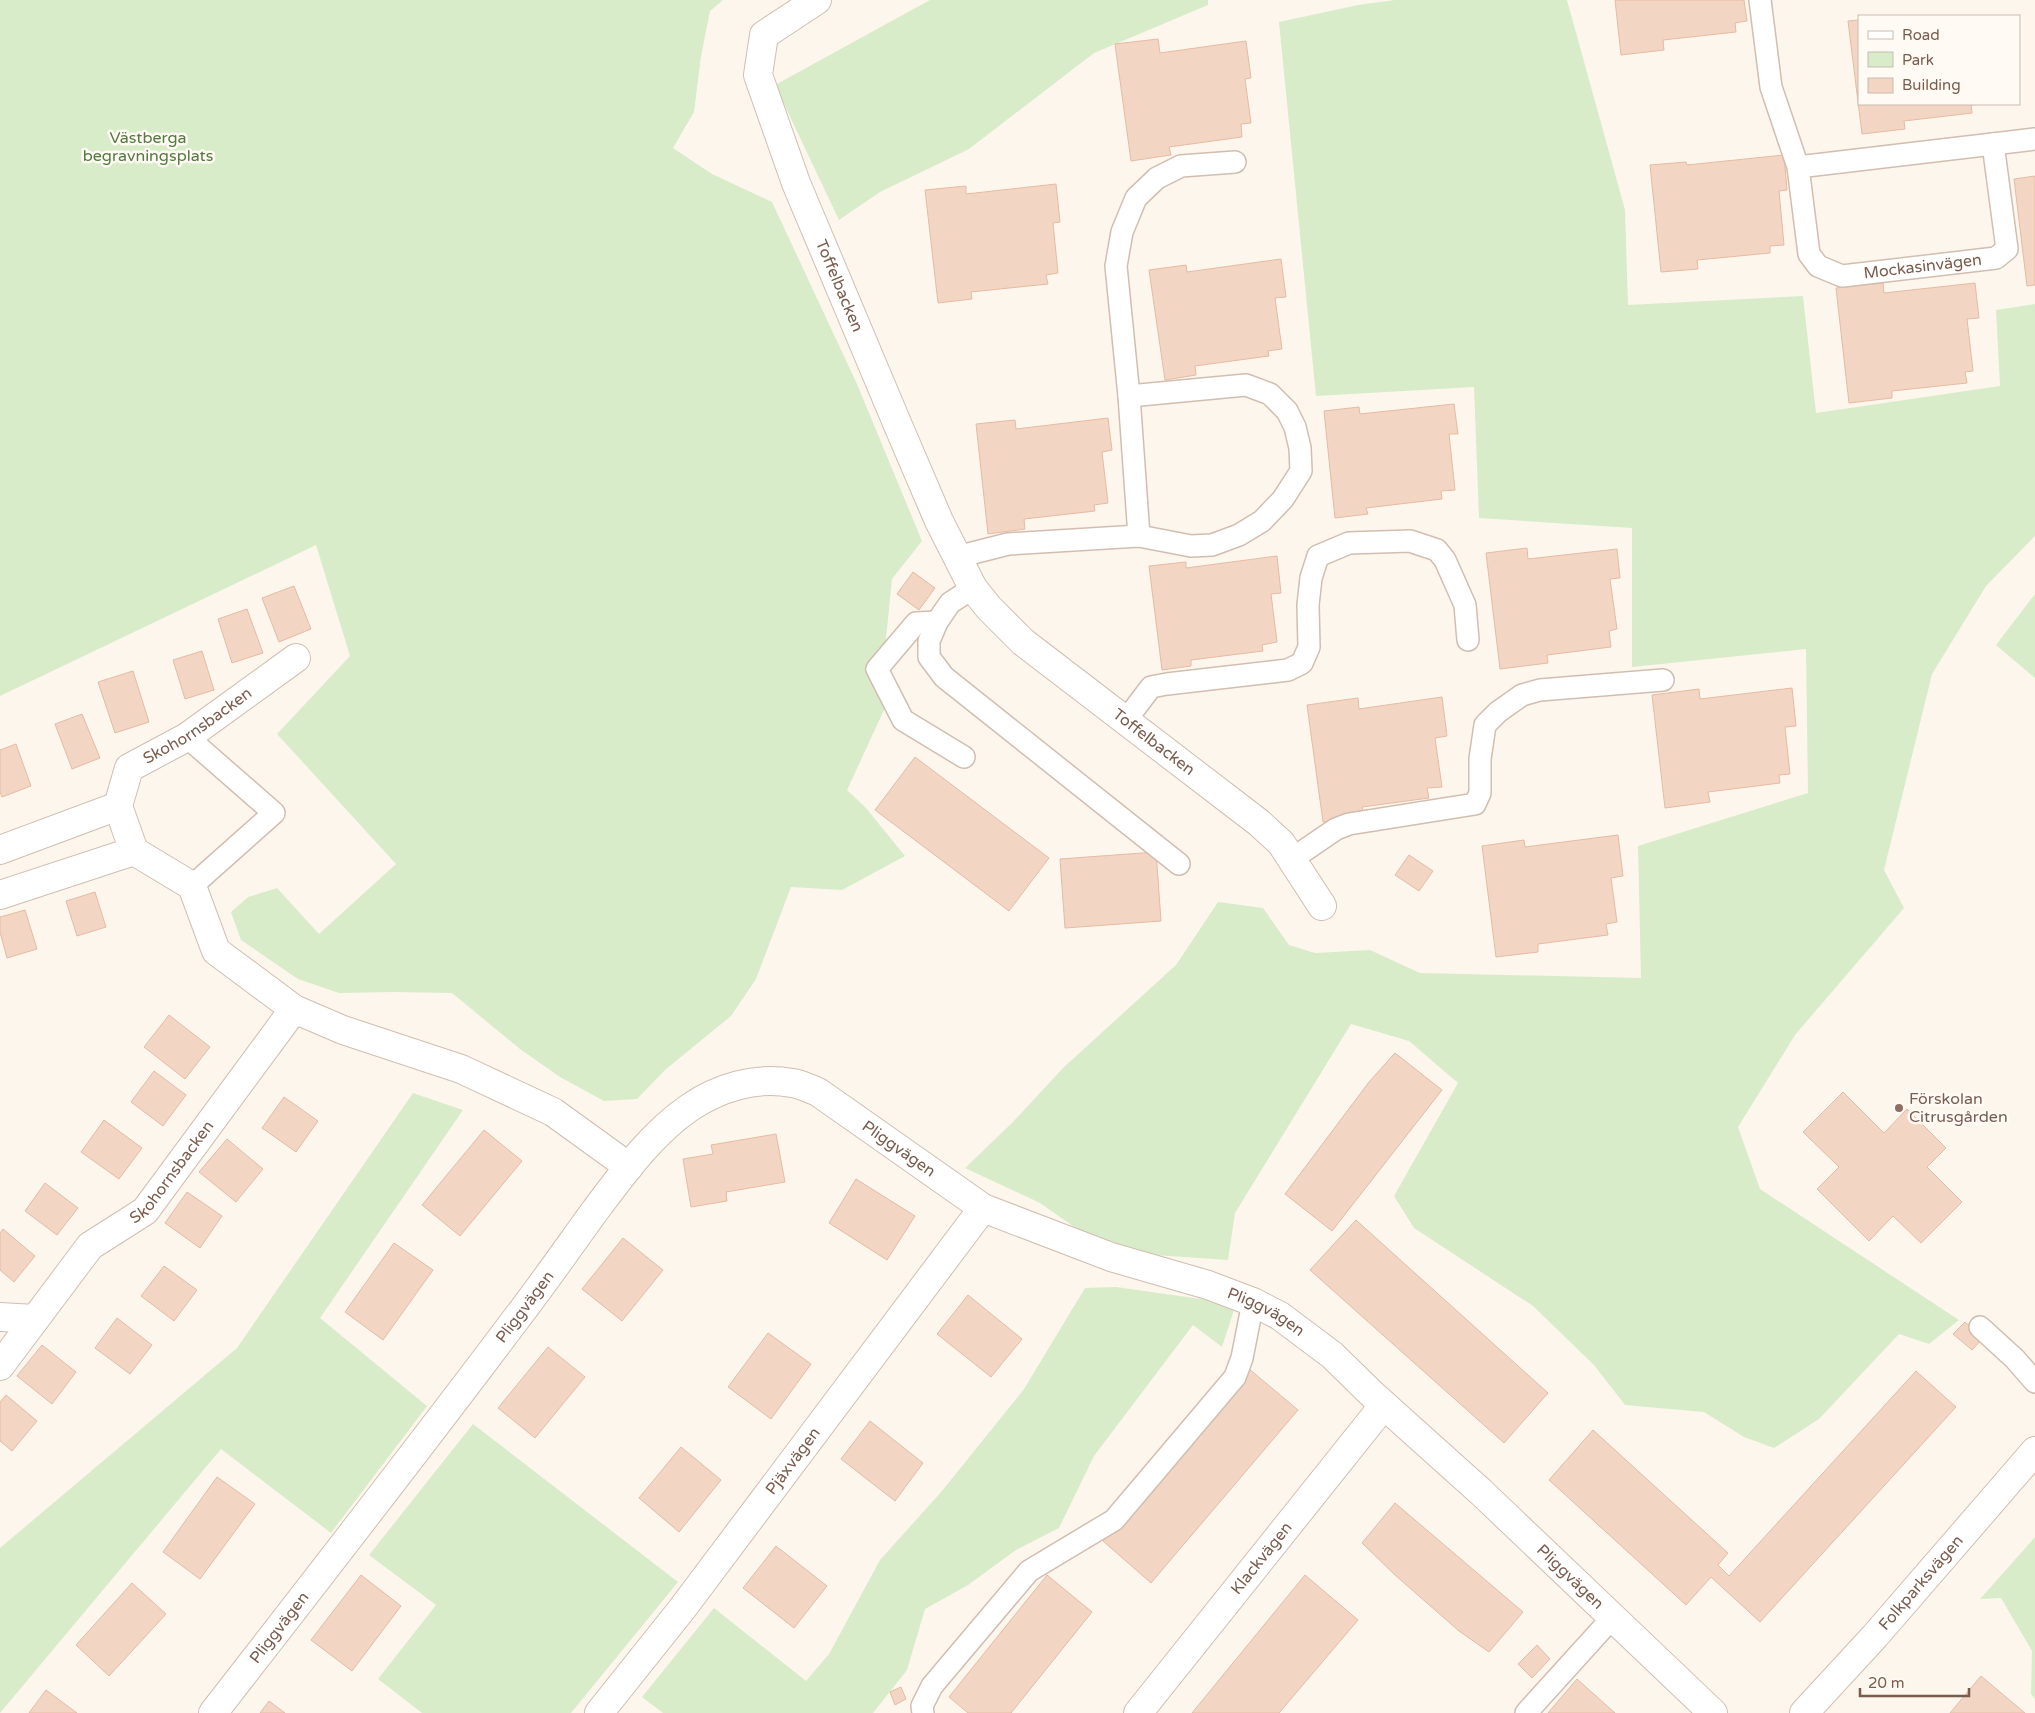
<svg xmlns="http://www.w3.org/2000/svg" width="2035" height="1713" viewBox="0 0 2035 1713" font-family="'Varela Round',sans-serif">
<rect width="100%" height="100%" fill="#fdf6ec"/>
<g fill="#d8ecc9">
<path d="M0,0H723L710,11L701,56L694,112L673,148L712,174L772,202L857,384L922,541L892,579L886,638L884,710L847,790L866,808L905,856L842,890L791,887L756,979L731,1016L665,1070L637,1099L604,1101L560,1077L520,1049L452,993L393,992L339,993L298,979L241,940L231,912L248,897L277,888L319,934L396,864L277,734L350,656L316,545L0,696Z"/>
<path d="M930,0H1208V5L1094,53L969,149L880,192L839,220L775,85Z"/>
<path d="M1395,0H1567L1625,210L1628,305L1803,296L1816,413L2000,386L1996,310L2035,304V536L1986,586L1932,674L1884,870L1904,908L1795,1035L1738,1127L1760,1189L1959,1320L1929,1344L1899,1334L1819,1419L1774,1448L1744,1437L1704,1412L1625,1405L1594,1365L1533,1306L1414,1228L1394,1196L1458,1083L1409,1041L1351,1024L1235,1213L1228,1260L1110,1252L1040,1203L965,1168L1012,1123L1063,1068L1176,965L1218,902L1263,908L1289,945L1315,953L1370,950L1420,973L1641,978L1638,846L1808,793L1806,649L1632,667V528L1479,518L1474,387L1316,396L1279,22L1358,5Z"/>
<path d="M2035,594V678L1996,645Z"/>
<path d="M413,1093L463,1110L320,1318L427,1406L331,1533L221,1449L0,1713V1548L237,1348Z"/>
<path d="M1116,1287L1236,1304L1222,1347L1193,1325L1094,1456L1059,1528L1016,1550L968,1585L925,1609L907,1670L873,1713H663L642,1697L714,1608L806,1681L829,1654L880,1560L942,1491L1024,1389L1085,1288Z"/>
<path d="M473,1424L678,1582L571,1713H422L378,1679L436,1605L369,1555Z"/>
<path d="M2035,1537V1699L2031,1694L2032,1651L2001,1598L1980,1599Z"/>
</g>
<g fill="#f3d5c3" stroke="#e6bba3">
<path d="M1615,0H1744L1747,21L1735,23L1736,32L1663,40L1664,50L1621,55Z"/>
<path d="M1859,20V104H1979L1971,105L1972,113L1904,121L1905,129L1862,134L1848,21Z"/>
<path d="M1158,39L1160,53L1246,41L1251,78L1245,79L1251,123L1241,124L1242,137L1169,147L1171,155L1131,161L1115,44Z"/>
<path d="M1784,155L1787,190L1779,191L1784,245L1770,246V253L1697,260L1698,269L1661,272L1650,165L1686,162L1687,165Z"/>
<path d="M2035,176V285L2027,286L2014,179Z"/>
<path d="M1056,184L1060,222L1053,223L1058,273L1046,275L1048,284L971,292L972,299L938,303L925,190L966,186V194Z"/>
<path d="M1281,259L1286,297L1275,298L1282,349L1268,351L1269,356L1195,366L1196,375L1165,380L1149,270L1186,265L1187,272Z"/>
<path d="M1883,283L1884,293L1975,283L1979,318L1967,319L1973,371L1965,372L1967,383L1892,391V398L1849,403L1836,288Z"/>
<path d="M1454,404L1458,434H1449L1455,490L1441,491L1442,499L1366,508L1368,514L1335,518L1324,411L1359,407L1360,414Z"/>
<path d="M1108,418L1112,450L1102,452L1108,503L1094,505L1095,511L1024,519L1025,529L988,534L976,424L1015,420L1016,429Z"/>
<path d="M1527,548L1528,559L1617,549L1620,578L1610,579L1617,629L1609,631L1611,647L1547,655L1548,663L1500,669L1486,553Z"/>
<path d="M1277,556L1281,593L1271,594L1277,642L1262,645L1263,651L1191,660V666L1162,670L1149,566L1186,562V568Z"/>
<path d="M913,572L935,588L919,610L897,594Z"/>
<path d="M294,586L311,629L279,642L262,598Z"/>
<path d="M247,609L263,653L232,663L218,619Z"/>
<path d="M202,651L214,690L185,699L173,660Z"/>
<path d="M133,671L149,722L115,733L98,682Z"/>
<path d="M1792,688L1796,726L1785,727L1790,774L1779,775L1780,783L1708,792L1710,802L1665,808L1652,695L1699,689L1700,699Z"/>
<path d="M1442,697L1447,736L1435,738L1442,787L1427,788L1429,798L1362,807L1364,817L1323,822L1307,705L1358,698L1359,709Z"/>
<path d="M82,714L100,758L72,769L55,724Z"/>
<path d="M16,744L31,786L2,797L0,792V750Z"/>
<path d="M915,757L1049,858L1009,911L875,810Z"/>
<path d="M1618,835L1623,876L1611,878L1617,922L1606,924L1608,935L1538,944V952L1496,957L1482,846L1524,840L1525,847Z"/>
<path d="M1156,852L1161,921L1065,928L1060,859Z"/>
<path d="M1409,855L1433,871L1419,891L1395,875Z"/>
<path d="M95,892L106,927L77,936L66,901Z"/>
<path d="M25,910L37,949L7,958L0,932V917Z"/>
<path d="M169,1015L210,1047L185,1079L144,1047Z"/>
<path d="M1395,1053L1442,1090L1332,1231L1285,1194L1369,1082Z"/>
<path d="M154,1071L186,1095L163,1126L131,1102Z"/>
<path d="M1843,1092L1884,1133L1907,1109L1946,1148L1927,1167L1962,1202L1921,1243L1893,1216L1869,1241L1817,1189L1839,1167L1803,1132Z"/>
<path d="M284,1097L318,1121L296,1152L262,1128Z"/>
<path d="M104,1120L142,1148L119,1179L81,1152Z"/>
<path d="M484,1130L522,1161L460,1236L422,1205Z"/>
<path d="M776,1134L785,1182L726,1192L727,1201L691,1207L683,1159L713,1154L711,1145Z"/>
<path d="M227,1139L263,1169L236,1202L199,1172Z"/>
<path d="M856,1179L915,1216L887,1260L829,1223Z"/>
<path d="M45,1183L78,1208L57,1235L25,1211Z"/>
<path d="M187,1192L222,1216L200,1248L165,1223Z"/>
<path d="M1356,1220L1548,1393L1504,1443L1310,1270Z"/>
<path d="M3,1229L35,1256L14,1282L0,1270V1233Z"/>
<path d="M623,1238L663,1270L622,1321L582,1289Z"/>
<path d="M394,1243L433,1270L383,1340L345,1312Z"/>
<path d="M164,1266L197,1290L174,1321L141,1296Z"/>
<path d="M968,1295L1022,1339L991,1377L937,1334Z"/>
<path d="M117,1318L152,1345L130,1374L95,1348Z"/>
<path d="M1965,1322L1983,1338L1972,1350L1953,1334Z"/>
<path d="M768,1333L811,1364L771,1419L728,1387Z"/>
<path d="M42,1345L76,1372L52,1404L17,1376Z"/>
<path d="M548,1347L585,1377L535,1438L498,1408Z"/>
<path d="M1248,1368L1298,1410L1151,1583L1103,1541Z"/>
<path d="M1916,1371L1956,1407L1760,1622L1711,1577L1686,1605L1549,1480L1593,1430L1728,1553L1718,1565L1729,1576Z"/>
<path d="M6,1395L37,1421L12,1451L0,1441V1402Z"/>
<path d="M870,1421L923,1463L895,1501L841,1459Z"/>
<path d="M681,1447L721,1480L679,1532L639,1498Z"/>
<path d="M217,1477L255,1504L200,1579L163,1552Z"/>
<path d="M1395,1503L1523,1612L1489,1652L1459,1631L1395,1575L1362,1543Z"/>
<path d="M776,1546L827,1586L794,1628L743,1588Z"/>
<path d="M361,1575L401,1606L352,1671L311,1640Z"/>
<path d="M1047,1575L1092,1612L1011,1713H968L949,1697Z"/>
<path d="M1305,1575L1358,1620L1279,1713H1192Z"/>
<path d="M132,1583L166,1614L109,1676L76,1645Z"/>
<path d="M1537,1645L1550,1659L1532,1678L1518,1664Z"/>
<path d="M1981,1676L2025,1713H1950Z"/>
<path d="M1577,1679L1615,1713H1548Z"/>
<path d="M901,1687L906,1699L895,1705L890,1692Z"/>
<path d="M46,1690L77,1713H29Z"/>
<path d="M269,1701L285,1713H260Z"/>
</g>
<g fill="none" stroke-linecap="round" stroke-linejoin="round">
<defs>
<g id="lane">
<path id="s1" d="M1760,0L1771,87L1798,167L1809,254L1818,266L1842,276L1996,258L2007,249L1993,144L1798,167"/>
<path d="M1993,144L2035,139"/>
<path d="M1129,396L1139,536"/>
<path d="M957,557L1008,544L1139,536L1191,546L1212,545L1239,535L1262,521L1283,499L1301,471L1300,448L1295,427L1287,411L1270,394L1246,385L1129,396L1116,266L1122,232L1136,198L1157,178L1181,166L1235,162"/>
<path d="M973,588L950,603L937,622L929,641V657L944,677L1179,864"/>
<path d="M937,622L916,623L877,669L903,720L964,757"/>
<path d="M1126,720L1151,687L1167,684L1288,670L1302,663L1309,647L1308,605L1311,578L1318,556L1349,543L1410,541L1437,550L1445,560L1465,605L1468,640"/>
<path d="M187,737L274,813L192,886"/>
<path d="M1292,859L1336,829L1349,824L1475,804L1480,793V759L1485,725L1498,712L1522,695L1540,690L1663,680"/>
<path d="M1980,1327L2015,1359L2035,1382"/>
<path d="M923,1713L922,1706L932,1686L1029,1571L1114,1520L1235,1377L1242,1358L1253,1302"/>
<path d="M1526,1713L1612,1618"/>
</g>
<g id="street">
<path id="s2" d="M817,0L764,35L758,75L796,183L897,423L939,521L973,588L989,608L1023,642L1258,822L1281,843L1322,906"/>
<path d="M118,806L134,851L192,886L216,951L294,1009L343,1030L461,1069L553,1112L629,1167"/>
<path id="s3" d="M0,850L118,806L129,768L187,737L296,658"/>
<path d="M0,895L134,851"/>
<path d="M0,1317L35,1319"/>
<path id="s4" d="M0,1366L90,1246L145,1211L294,1009"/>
<path id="s5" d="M213,1713C315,1582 417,1451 516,1319C543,1284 568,1248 594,1212C622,1175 650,1135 689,1108C718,1088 756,1076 792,1083C801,1084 810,1089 818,1092L983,1208L1111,1257L1208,1285L1253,1302L1280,1316L1332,1355L1374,1396L1481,1492L1713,1713"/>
<path id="s6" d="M599,1713L682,1609L983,1208"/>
<path id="s7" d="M1138,1713L1384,1405"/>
<path id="s8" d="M1804,1713L1875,1636L2035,1451"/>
</g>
</defs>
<use href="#lane" stroke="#d1beb0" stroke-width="24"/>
<use href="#street" stroke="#d1beb0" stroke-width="30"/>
<use href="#lane" stroke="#fff" stroke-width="21"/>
<use href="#street" stroke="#fff" stroke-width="28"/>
</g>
<circle fill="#8d6e63" stroke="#fffaf3" stroke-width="2" cx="1899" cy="1108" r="5"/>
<g text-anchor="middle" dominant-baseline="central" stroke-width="5" stroke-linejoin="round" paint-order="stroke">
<g font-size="16" fill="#537a41" stroke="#fffaf3">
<text x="148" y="138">Västberga<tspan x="148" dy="18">begravningsplats</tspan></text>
</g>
<g font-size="16" fill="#7a5c4d" stroke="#fffaf3">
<text stroke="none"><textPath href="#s1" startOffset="382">Mockasinvägen</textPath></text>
<text stroke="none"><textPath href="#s2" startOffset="330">Toffelbacken</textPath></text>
<text stroke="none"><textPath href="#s3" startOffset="246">Skohornsbacken</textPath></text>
<text stroke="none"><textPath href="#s2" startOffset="899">Toffelbacken</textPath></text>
<text stroke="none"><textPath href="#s5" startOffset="1006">Pliggvägen</textPath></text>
<text stroke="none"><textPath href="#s4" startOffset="262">Skohornsbacken</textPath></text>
<text stroke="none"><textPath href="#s5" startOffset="512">Pliggvägen</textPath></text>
<text stroke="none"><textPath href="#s5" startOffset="1411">Pliggvägen</textPath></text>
<text stroke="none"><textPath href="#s6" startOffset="318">Pjäxvägen</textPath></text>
<text stroke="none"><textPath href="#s7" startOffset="198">Klackvägen</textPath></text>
<text stroke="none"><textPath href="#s5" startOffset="1816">Pliggvägen</textPath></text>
<text stroke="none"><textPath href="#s8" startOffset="175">Folkparksvägen</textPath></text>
<text stroke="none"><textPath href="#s5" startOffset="108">Pliggvägen</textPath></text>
</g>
<g font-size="16" fill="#785e54" stroke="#fffaf3" text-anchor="start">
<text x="1909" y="1099">Förskolan<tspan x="1909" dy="18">Citrusgården</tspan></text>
</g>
</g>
<rect x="1858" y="15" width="162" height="90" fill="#fffaf3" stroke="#cabbb1"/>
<rect x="1868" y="31" width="25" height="8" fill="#ffffff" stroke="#cabbb1"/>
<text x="1902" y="40" font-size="15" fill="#7a5c4d">Road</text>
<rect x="1868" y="52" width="25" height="15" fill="#d8ecc9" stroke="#cabbb1"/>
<text x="1902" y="65" font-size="15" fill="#7a5c4d">Park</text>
<rect x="1868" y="78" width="25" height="15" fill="#f3d5c3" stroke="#cabbb1"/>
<text x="1902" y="90" font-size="15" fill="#7a5c4d">Building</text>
<path d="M1860 1688v8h109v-8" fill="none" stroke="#7a5c4d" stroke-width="2.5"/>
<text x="1868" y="1688" font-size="15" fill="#7a5c4d" stroke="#fffaf3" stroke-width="4" paint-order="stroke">20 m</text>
</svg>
